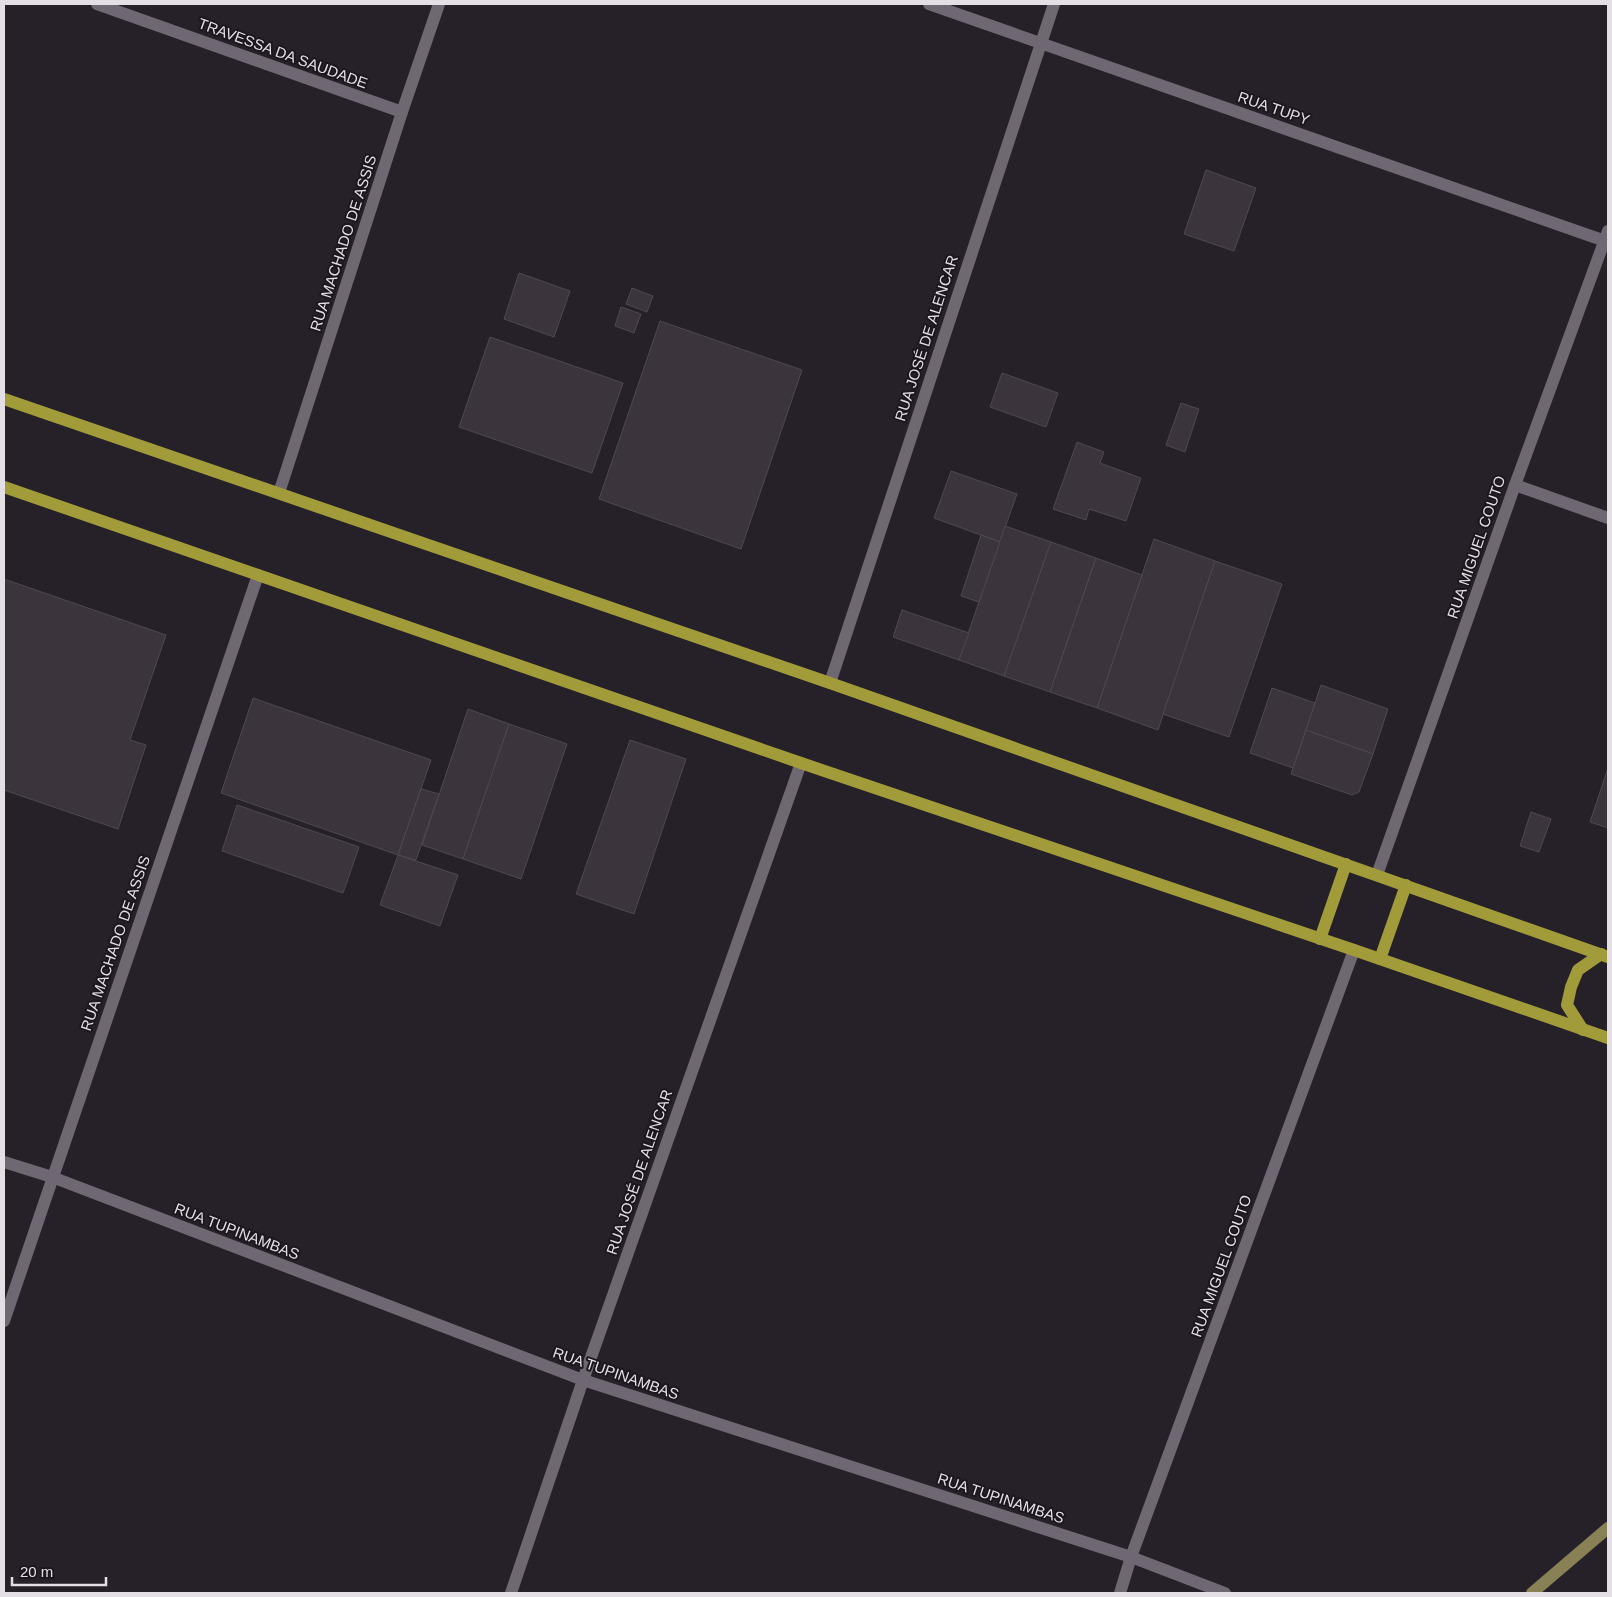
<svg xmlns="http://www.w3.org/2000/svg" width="1612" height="1597" viewBox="0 0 1612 1597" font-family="Arial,sans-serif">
<rect width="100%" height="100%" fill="#262028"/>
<g fill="#3b343d" stroke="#4f4851">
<path d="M1206,170L1256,188L1234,251L1184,234Z"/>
<path d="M519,273L570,291L554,337L504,319Z"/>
<path d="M632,288L653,296L647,312L626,304Z"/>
<path d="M621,307L641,314L634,333L615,326Z"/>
<path d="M660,321L802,370L741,549L599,499Z"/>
<path d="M490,337L623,383L592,473L459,427Z"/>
<path d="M1002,373L1058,393L1046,427L990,407Z"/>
<path d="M1181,403L1199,409L1185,452L1166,445Z"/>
<path d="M1077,442L1104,452L1100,463L1141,478L1126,521L1089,509L1086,520L1053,509Z"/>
<path d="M951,471L1017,494L1000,542L934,518Z"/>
<path d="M1005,526L1051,542L1004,676L959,660Z"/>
<path d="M981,535L1000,542L979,602L961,596Z"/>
<path d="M1154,539L1215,561L1158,730L1097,708Z"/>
<path d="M1051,542L1096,558L1050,692L1004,676Z"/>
<path d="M1096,558L1142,575L1097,708L1050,692Z"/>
<path d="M1215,561L1282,584L1229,737L1163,714Z"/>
<path d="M4,579L166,635L130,740L146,745L118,829L4,790Z"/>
<path d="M902,610L969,633L959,660L893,637Z"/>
<path d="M1321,685L1388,709L1373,754L1306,730Z"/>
<path d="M1272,688L1315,703L1293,768L1250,753Z"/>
<path d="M253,698L431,760L398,855L221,793Z"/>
<path d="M468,709L509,724L463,859L422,845Z"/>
<path d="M509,724L567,744L521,879L463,859Z"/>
<path d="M1306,730L1373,754L1359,792L1352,795L1291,774Z"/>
<path d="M630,740L686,759L634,914L576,894Z"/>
<path d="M1608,768V828L1590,822Z"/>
<path d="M421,789L439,794L416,860L398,855Z"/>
<path d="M237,805L359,847L343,893L222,851Z"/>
<path d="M1531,812L1551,819L1539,852L1520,846Z"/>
<path d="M398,855L458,875L440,926L380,905Z"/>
</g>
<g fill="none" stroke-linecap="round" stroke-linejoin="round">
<g stroke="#6f6771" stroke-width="12">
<path d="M97,4L402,112"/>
<path d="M929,4L1608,242"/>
<path d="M1515,485L1608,518"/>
<path d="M279,493L402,112L439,4"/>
<path d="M830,683L1054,4"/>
<path d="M1377,875L1515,485L1608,231"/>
<path d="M4,1162L52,1177L583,1380L1131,1557L1225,1593"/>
<path d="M4,1321L258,575"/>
<path d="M511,1593L583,1380L801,763"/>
<path d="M1120,1593L1131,1557L1354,950"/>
</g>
<path stroke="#888156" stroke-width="12" d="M1532,1593L1608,1528"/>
<g stroke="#a19b3a" stroke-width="12">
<path d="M4,399L830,683L1608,957"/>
<path d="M4,487L801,763L1354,950L1608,1038"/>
<path d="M1320,939L1346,864"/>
<path d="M1380,959L1406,885"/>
<path d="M1583,1030L1567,1005L1571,987L1578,970L1601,954"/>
</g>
</g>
<g text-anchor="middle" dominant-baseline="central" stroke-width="4" stroke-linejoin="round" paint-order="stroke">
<g font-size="15" fill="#e3dfe5" stroke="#1c161e">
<text transform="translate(283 53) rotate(20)">TRAVESSA DA SAUDADE</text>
<text transform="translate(1274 108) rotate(19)">RUA TUPY</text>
<text transform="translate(343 243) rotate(-72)">RUA MACHADO DE ASSIS</text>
<text transform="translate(926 338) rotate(-72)">RUA JOSÉ DE ALENCAR</text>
<text transform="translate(1476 547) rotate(-71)">RUA MIGUEL COUTO</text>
<text transform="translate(115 943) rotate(-71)">RUA MACHADO DE ASSIS</text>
<text transform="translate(639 1172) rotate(-71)">RUA JOSÉ DE ALENCAR</text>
<text transform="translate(237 1231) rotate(21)">RUA TUPINAMBAS</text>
<text transform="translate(1221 1266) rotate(-70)">RUA MIGUEL COUTO</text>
<text transform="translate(616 1373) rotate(19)">RUA TUPINAMBAS</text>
<text transform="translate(1001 1498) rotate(18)">RUA TUPINAMBAS</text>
</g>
</g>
<rect width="1612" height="1597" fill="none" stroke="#e3dfe5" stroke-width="10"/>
<path d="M12 1577v8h94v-8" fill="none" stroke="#e3dfe5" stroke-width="2.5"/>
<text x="20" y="1577" font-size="15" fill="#e3dfe5" stroke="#1c161e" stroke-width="4" paint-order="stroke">20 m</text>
</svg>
